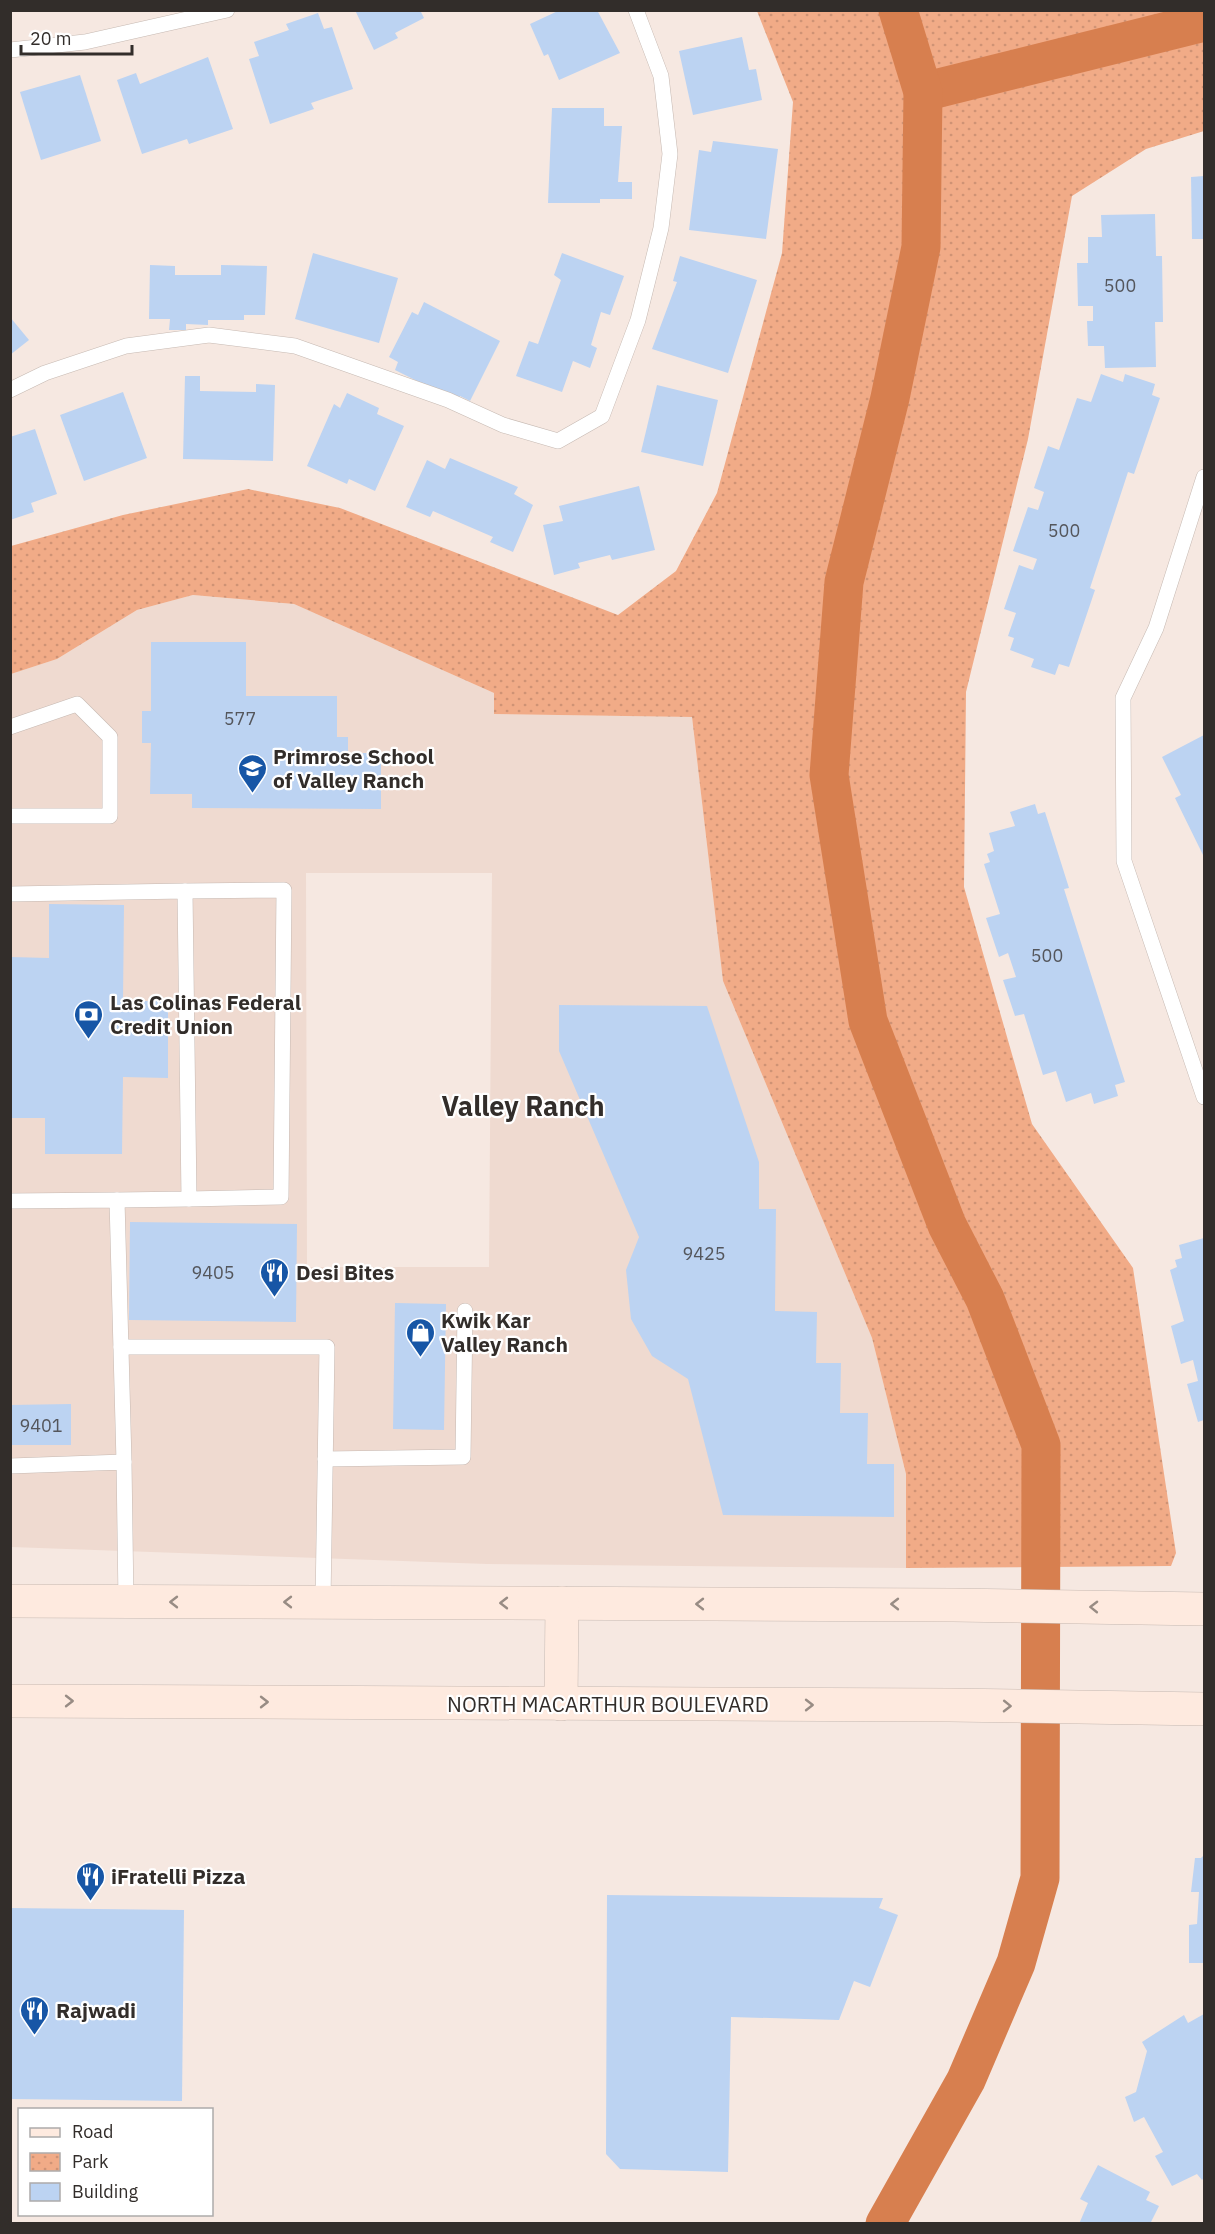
<svg xmlns="http://www.w3.org/2000/svg" width="1215" height="2234" viewBox="0 0 1215 2234" font-family="'IBM Plex Sans',sans-serif">
<defs>
<pattern id="park-dots" width="8" height="8" patternUnits="userSpaceOnUse" patternTransform="scale(1.5)"><rect width="8" height="8" fill="#f1ab87"/><path d="M2 2h.1M6 6h.1" fill="none" stroke="#cf9375" stroke-width="1.8" stroke-linecap="round"/></pattern>
</defs>
<rect width="100%" height="100%" fill="#f6e8e1"/>
<path fill="#efdad0" fill-rule="evenodd" d="M193,595L294,604L494,693L495,714L692,717L723,981L872,1338L906,1474V1568L487,1564L11,1547V674L57,659L137,610ZM306,873H492L489,1267H307Z"/>
<path fill="url(#park-dots)" d="M757,11H1204V131L1146,149L1072,196L1028,439L966,692L964,887L1032,1124L1133,1268L1176,1553L1171,1566L906,1568V1474L872,1338L723,981L692,717L494,714V693L294,604L193,595L137,610L57,659L11,674V546L123,515L248,489L340,508L618,615L676,571L717,493L782,253L793,102Z"/>
<g fill="none" stroke-linecap="round" stroke-linejoin="round">
<g stroke="#d77f4f" stroke-width="39">
<path d="M923,92L1204,22"/>
<path d="M885,2224L966,2080L1016,1963L1040,1878L1041,1445L985,1299L947,1225L868,1021L829,775L844,582L890,398L921,247L923,92L898,10"/>
</g>
</g>
<g fill="#bcd3f2">
<path d="M355,10H420L424,18L395,33L398,38L374,50Z"/>
<path d="M560,10H597L620,53L559,80L548,54L544,56L530,24Z"/>
<path d="M318,13L324,29L332,27L353,89L311,103L314,109L270,124L249,59L259,56L254,42L289,30L286,24Z"/>
<path d="M742,37L749,70L756,69L762,100L693,115L679,51Z"/>
<path d="M208,57L233,129L189,144L187,139L142,154L117,80L136,73L140,84Z"/>
<path d="M80,75L101,141L41,160L20,92Z"/>
<path d="M552,108H604V126H622L618,182H632V199H600V203H548Z"/>
<path d="M713,141L778,149L766,239L689,230L699,150L711,152Z"/>
<path d="M1204,176V239H1192L1191,177Z"/>
<path d="M1155,214L1156,256H1162L1163,322H1155L1156,367L1105,368L1104,346H1088L1087,321H1093V306H1078L1077,263H1088V237H1102L1101,215Z"/>
<path d="M313,253L398,278L379,343L295,319Z"/>
<path d="M562,253L624,276L610,315L601,312L591,345L597,348L590,368L573,361L562,392L516,376L529,341L538,344L561,280L554,275Z"/>
<path d="M680,256L757,280L728,373L652,349L677,282L673,281Z"/>
<path d="M150,265L175,266V275H221V265L267,266L265,315H244V320H208V325L186,324V330H169L170,319H149Z"/>
<path d="M424,302L500,341L470,401L460,396L457,401L395,370L398,362L389,357L412,312L418,315Z"/>
<path d="M10,317L29,340L10,355Z"/>
<path d="M1101,374L1123,382L1125,374L1155,384L1152,395L1160,398L1134,474L1128,472L1090,588L1095,590L1069,667L1059,664L1055,675L1031,667L1034,659L1010,650L1014,638L1008,636L1016,613L1004,609L1019,565L1033,570L1037,559L1013,551L1028,507L1038,510L1044,492L1034,488L1048,446L1059,450L1077,398L1091,402Z"/>
<path d="M185,376H200V391L256,392V384L275,385L273,461L183,459Z"/>
<path d="M657,385L718,400L703,466L641,452Z"/>
<path d="M123,392L147,458L84,481L60,415Z"/>
<path d="M347,393L379,408L377,414L404,426L375,491L349,479L347,484L307,466L334,404L340,408Z"/>
<path d="M35,429L57,494L31,503L34,512L10,520V437Z"/>
<path d="M450,458L518,487L514,494L533,505L513,552L490,542L493,537L433,511L430,517L406,507L427,460L445,469Z"/>
<path d="M639,486L655,550L612,560L610,555L578,563L580,568L554,575L543,525L563,521L559,506Z"/>
<path d="M151,642H246V696H337V737H348V753H381V809L192,808V794H150L151,743H142V711H151Z"/>
<path d="M1204,735V857L1175,798L1181,795L1162,757Z"/>
<path d="M1035,804L1038,814L1045,812L1069,888L1064,889L1125,1082L1115,1085L1118,1096L1094,1104L1091,1093L1066,1102L1056,1071L1043,1075L1024,1014L1015,1016L1003,980L1016,977L1008,953L999,957L986,918L1000,914L984,864L990,862L987,854L994,851L989,833L1015,826L1010,812Z"/>
<path d="M49,904L124,905L123,1001H168V1078L123,1077L122,1154H45V1118H10V957L49,958Z"/>
<path d="M559,1005L707,1006L759,1162V1209H776L775,1311L817,1312L816,1363H841L840,1413H868L867,1464H894V1517L723,1515L688,1379L652,1356L631,1319L626,1270L639,1237L559,1051Z"/>
<path d="M130,1222L297,1224L296,1322L129,1320Z"/>
<path d="M1204,1238V1420L1198,1422L1187,1384L1198,1381L1193,1360L1181,1364L1171,1326L1184,1321L1170,1270L1177,1267L1175,1260L1182,1258L1179,1245Z"/>
<path d="M395,1303L446,1304L444,1430L393,1429Z"/>
<path d="M71,1404V1445H10V1405Z"/>
<path d="M1204,1855V1963H1189V1925L1197,1924L1199,1892H1191L1195,1858H1201Z"/>
<path d="M607,1895L883,1898L879,1908L898,1915L870,1987L854,1981L839,2020L731,2017L728,2172L620,2169L606,2154Z"/>
<path d="M10,1908L184,1910L182,2101L10,2099Z"/>
<path d="M1204,2014V2178L1202,2180L1197,2174L1172,2186L1155,2156L1163,2152L1144,2117L1134,2122L1125,2097L1136,2092L1147,2051L1142,2042L1184,2015L1188,2023Z"/>
<path d="M1098,2165L1150,2192L1146,2200L1159,2206L1150,2224H1079L1088,2203L1080,2199Z"/>
</g>
<g fill="none" stroke-linecap="round" stroke-linejoin="round">
<defs>
<g id="lane">
<path d="M10,50L85,42L227,10"/>
<path d="M10,390L45,373L126,346L209,335L295,346L448,400L503,425L558,441L602,416L638,320L661,228L670,154L661,76L636,10"/>
<path d="M1204,477L1156,628L1123,698L1124,861L1204,1097"/>
<path d="M10,727L77,704L110,737V816H10"/>
<path d="M185,891L284,890L281,1197L189,1199"/>
<path d="M10,894L185,891L189,1199L117,1200"/>
<path d="M10,1201L117,1200L124,1462"/>
<path d="M121,1347H327L323,1603"/>
<path d="M325,1459L463,1457L465,1311"/>
<path d="M10,1466L124,1462L126,1602"/>
</g>
<g id="secondary">
<path d="M10,1601L953,1605L1204,1609"/>
<path d="M10,1701L949,1705L1204,1709"/>
<path d="M561,1704L562,1603"/>
</g>
</defs>
<use href="#lane" stroke="#c6b9b2" stroke-width="16"/>
<use href="#secondary" stroke="#c6b9b2" stroke-width="34"/>
<use href="#lane" stroke="#fff" stroke-width="15"/>
<use href="#secondary" stroke="#feeadf" stroke-width="33"/>
</g>
<defs><path id="oneway-chevron" d="M-2-3.5L2.5 0L-2 3.5" fill="none" stroke-width="1.6" stroke-linecap="round" stroke-linejoin="round" transform="scale(1.5)"/></defs>
<g stroke="#988c84">
<use href="#oneway-chevron" transform="translate(174 1602) rotate(-180)"/>
<use href="#oneway-chevron" transform="translate(288 1602) rotate(-180)"/>
<use href="#oneway-chevron" transform="translate(504 1603) rotate(-180)"/>
<use href="#oneway-chevron" transform="translate(700 1604) rotate(-180)"/>
<use href="#oneway-chevron" transform="translate(895 1604) rotate(-180)"/>
<use href="#oneway-chevron" transform="translate(1094 1607) rotate(-179)"/>
<use href="#oneway-chevron" transform="translate(69 1701)"/>
<use href="#oneway-chevron" transform="translate(264 1702)"/>
<use href="#oneway-chevron" transform="translate(809 1705)"/>
<use href="#oneway-chevron" transform="translate(1007 1706) rotate(1)"/>
</g>
<defs>
<symbol id="school-pin" viewBox="-11 -11 22 30"><path d="M0 17L-7.5 6A9.5 9.5 0 1 1 7.5 6Z" fill="#1756a6" stroke="#fff"/><path d="M0-5L7-2L0 1L-7-2ZM-4 1L0 2.5L4 1V4Q0 6-4 4Z" fill="#fff"/></symbol>
<symbol id="bank-pin" viewBox="-11 -11 22 30"><path d="M0 17L-7.5 6A9.5 9.5 0 1 1 7.5 6Z" fill="#1756a6" stroke="#fff"/><path d="M-6-4H6V4H-6ZM0-2.3a2.3 2.3 0 1 0 0 4.6a2.3 2.3 0 1 0 0-4.6Z" fill="#fff"/></symbol>
<symbol id="restaurant-pin" viewBox="-11 -11 22 30"><path d="M0 17L-7.5 6A9.5 9.5 0 1 1 7.5 6Z" fill="#1756a6" stroke="#fff"/><path d="M-5-6h1v4h1v-4h1v4h1v-4h1v5L-1.5 .5V6h-2V.5L-5-1ZM5-6V6H3V1.5H1.5Q1.5-4 5-6Z" fill="#fff"/></symbol>
<symbol id="shop-pin" viewBox="-11 -11 22 30"><path d="M0 17L-7.5 6A9.5 9.5 0 1 1 7.5 6Z" fill="#1756a6" stroke="#fff"/><path d="M-5-2.5h2.3a2.7 3.5 0 0 1 5.4 0H5L5.5 6h-11ZM-1.5-2.5h3a1.5 2.3 0 0 0-3 0Z" fill="#fff"/></symbol>
</defs>
<g fill-rule="evenodd">
<use href="#school-pin" x="236" y="752" width="33" height="45"/>
<use href="#bank-pin" x="72" y="998" width="33" height="45"/>
<use href="#restaurant-pin" x="258" y="1256" width="33" height="45"/>
<use href="#shop-pin" x="404" y="1316" width="33" height="45"/>
<use href="#restaurant-pin" x="74" y="1860" width="33" height="45"/>
<use href="#restaurant-pin" x="18" y="1994" width="33" height="45"/>
</g>
<g text-anchor="middle" dominant-baseline="central" stroke-width="4.5" stroke-linejoin="round" paint-order="stroke">
<g font-size="18" fill="#54565c">
<text x="1120" y="285">500</text>
<text x="1064" y="530">500</text>
<text x="240" y="718">577</text>
<text x="1047" y="955">500</text>
<text x="704" y="1253">9425</text>
<text x="213" y="1272">9405</text>
<text x="41" y="1425">9401</text>
</g>
<g font-size="21" font-weight="bold" fill="#322d2a" stroke="#fff" text-anchor="start">
<text x="273" y="756">Primrose School<tspan x="273" dy="24">of Valley Ranch</tspan></text>
<text x="110" y="1002">Las Colinas Federal<tspan x="110" dy="24">Credit Union</tspan></text>
<text x="296" y="1272">Desi Bites</text>
<text x="441" y="1320">Kwik Kar<tspan x="441" dy="24">Valley Ranch</tspan></text>
<text x="111" y="1876">iFratelli Pizza</text>
<text x="56" y="2010">Rajwadi</text>
</g>
<g font-size="21" fill="#322d2a" stroke="#fff">
<text x="608" y="1704">NORTH MACARTHUR BOULEVARD</text>
</g>
<g font-size="27" font-weight="bold" fill="#322d2a" stroke="#fff">
<text x="523" y="1105">Valley Ranch</text>
</g>
</g>
<rect width="1215" height="2234" fill="none" stroke="#322d2a" stroke-width="24"/>
<rect x="18" y="2108" width="195" height="108" fill="#ffffff" stroke="#adabaa" stroke-width="1.5"/>
<rect x="30" y="2128" width="30" height="9" fill="#feeadf" stroke="#adabaa" stroke-width="1.5"/>
<text x="72" y="2138" font-size="18" fill="#322d2a">Road</text>
<rect x="30" y="2153" width="30" height="18" fill="url(#park-dots)" stroke="#adabaa" stroke-width="1.5"/>
<text x="72" y="2168" font-size="18" fill="#322d2a">Park</text>
<rect x="30" y="2183" width="30" height="18" fill="#bcd3f2" stroke="#adabaa" stroke-width="1.5"/>
<text x="72" y="2198" font-size="18" fill="#322d2a">Building</text>
<path d="M21 45v9h111v-9" fill="none" stroke="#322d2a" stroke-width="3"/>
<text x="30" y="45" font-size="18" fill="#322d2a" stroke="#ffffff" stroke-width="4.5" paint-order="stroke">20 m</text>
</svg>
